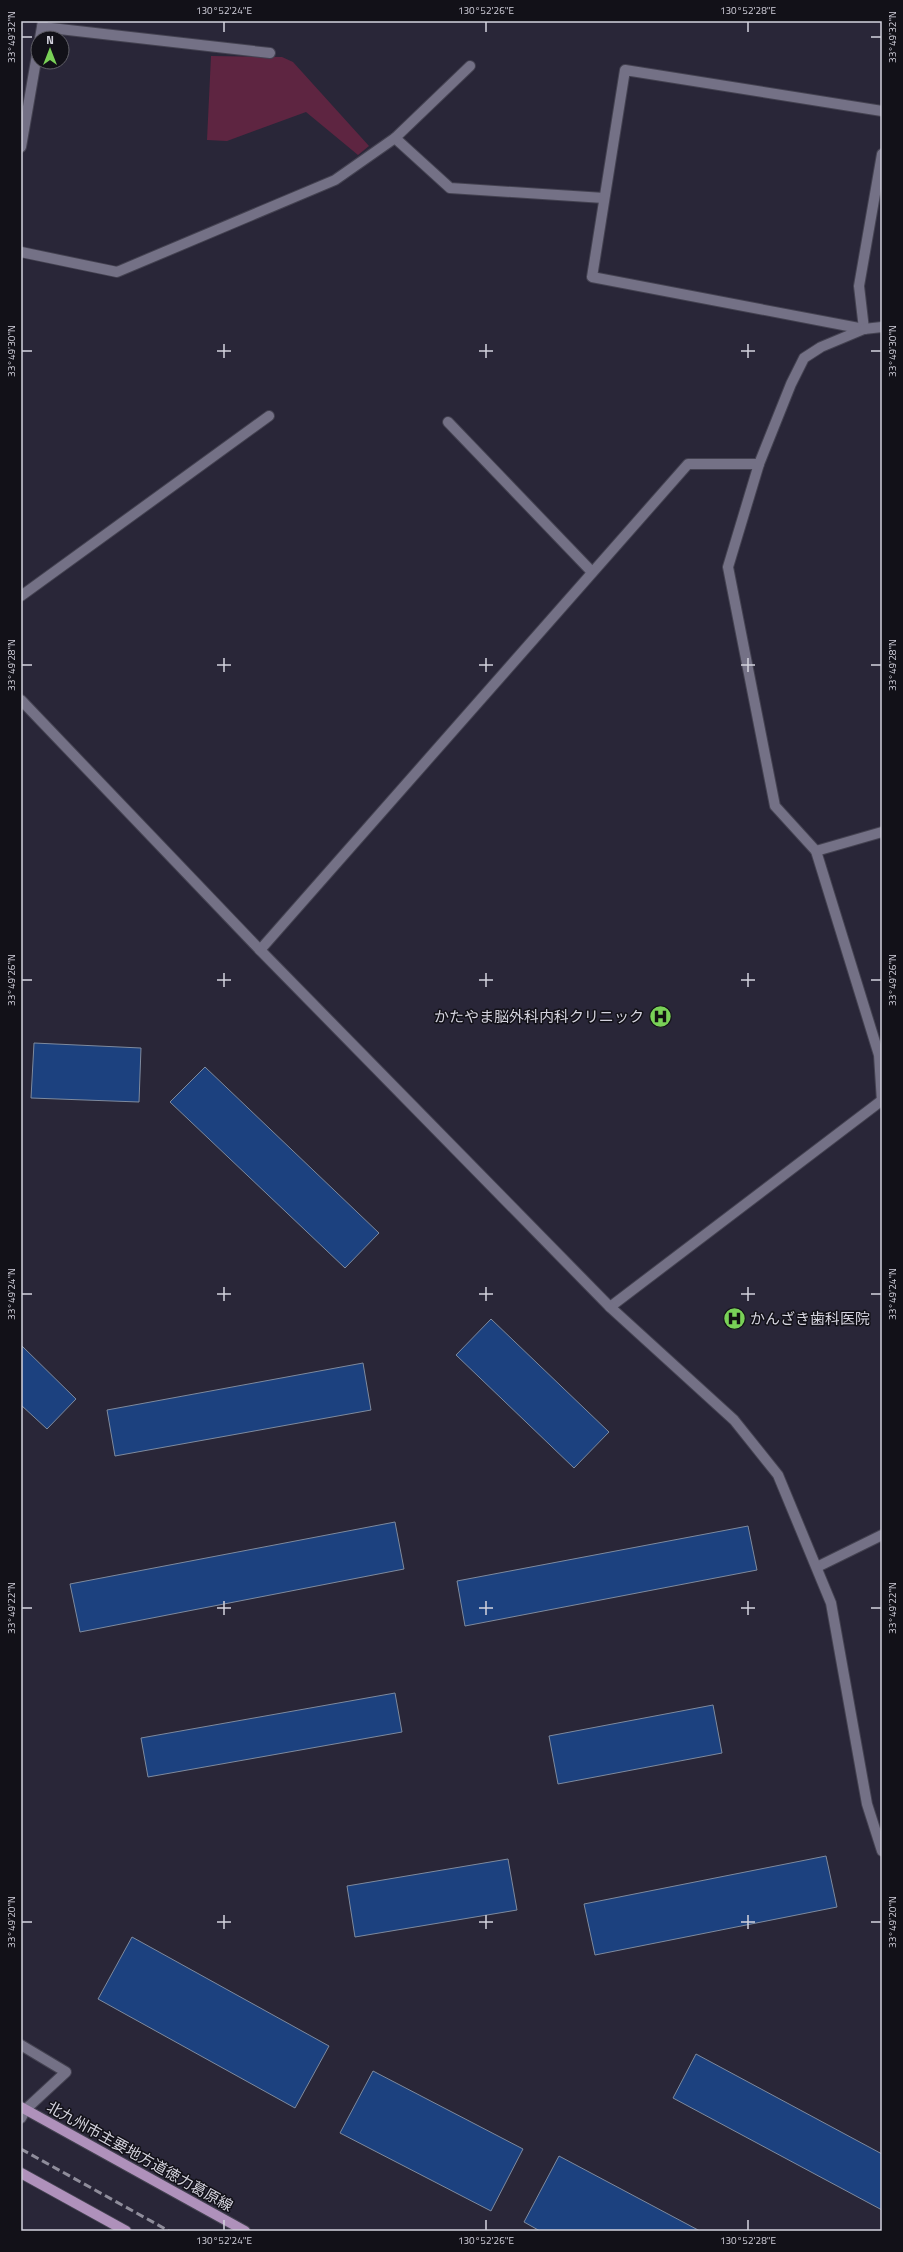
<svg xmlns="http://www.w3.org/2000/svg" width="903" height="2252" viewBox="0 0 903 2252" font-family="'Titillium Web','Noto Sans JP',sans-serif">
<rect width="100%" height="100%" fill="#292638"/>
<path fill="#5e2541" d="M211,56L282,57L293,62L369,146L358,155L306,112L227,141L207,140Z"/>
<g fill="#1c417f" stroke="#7e8a9e">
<path d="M34,1043L141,1048L139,1102L31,1098Z"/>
<path d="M205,1067L379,1233L345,1268L170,1102Z"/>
<path d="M491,1319L609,1432L574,1468L456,1355Z"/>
<path d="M21,1345L76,1399L47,1429L21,1405Z"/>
<path d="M363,1363L371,1410L115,1456L107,1410Z"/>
<path d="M395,1522L404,1569L80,1632L70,1584Z"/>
<path d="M748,1526L757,1570L465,1626L457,1581Z"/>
<path d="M395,1693L402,1732L148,1777L141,1738Z"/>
<path d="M713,1705L722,1753L558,1784L549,1736Z"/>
<path d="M826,1856L837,1907L595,1955L584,1904Z"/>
<path d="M508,1859L517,1910L355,1937L347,1886Z"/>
<path d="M132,1937L329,2046L295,2108L98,1999Z"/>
<path d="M696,2054L882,2154V2210L673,2098Z"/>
<path d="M373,2071L523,2149L491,2211L340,2133Z"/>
<path d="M559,2156L700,2231H540L524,2222Z"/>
</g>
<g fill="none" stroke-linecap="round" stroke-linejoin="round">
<defs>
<g id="minor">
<path d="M42,27L270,53"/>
<path d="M40,38L43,21"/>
<path d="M395,138L450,188L604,198"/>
<path d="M21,147L38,49"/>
<path d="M21,252L117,272L335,180L395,138L470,66"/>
<path d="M864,329L821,347L804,358L791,384L759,464L728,567L775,806L816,851L879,1055L882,1102"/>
<path d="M864,329L592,277L625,70L882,111"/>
<path d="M864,329L859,286L882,154"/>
<path d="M448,422L592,572"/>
<path d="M21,596L269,416"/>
<path d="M816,851L882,832"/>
<path d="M260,950L688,464H759"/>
<path d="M610,1307L881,1101"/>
<path d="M817,1567L882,1535"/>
<path d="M21,2045L66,2072L26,2109L21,2118"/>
</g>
<g id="tertiary">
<path d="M864,329L882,327"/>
<path d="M21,700L260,950L610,1307L734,1420L778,1475L831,1603L867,1804L882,1851"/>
</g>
<g id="primary">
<path d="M21,2107L245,2231"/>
<path d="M21,2173L126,2231"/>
</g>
</defs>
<use href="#minor" stroke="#444251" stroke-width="12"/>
<use href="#tertiary" stroke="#444251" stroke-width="12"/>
<use href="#primary" stroke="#444251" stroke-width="12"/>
<use href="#minor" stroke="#747186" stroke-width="10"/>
<use href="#tertiary" stroke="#747186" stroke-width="10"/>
<use href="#primary" stroke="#af91bb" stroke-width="10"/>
<path stroke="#8f8d9b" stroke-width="3" stroke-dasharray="8 4" stroke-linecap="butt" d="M21,2149L169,2231"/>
</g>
<path fill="none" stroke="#d4d3de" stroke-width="1.5" d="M224,22V32M486,22V32M748,22V32M22,37H32M871,37H881M224,344V358M486,344V358M748,344V358M22,351H32M217,351H231M479,351H493M741,351H755M871,351H881M224,658V672M486,658V672M748,658V672M22,665H32M217,665H231M479,665H493M741,665H755M871,665H881M224,973V987M486,973V987M748,973V987M22,980H32M217,980H231M479,980H493M741,980H755M871,980H881M224,1287V1301M486,1287V1301M748,1287V1301M22,1294H32M217,1294H231M479,1294H493M741,1294H755M871,1294H881M224,1601V1615M486,1601V1615M748,1601V1615M22,1608H32M217,1608H231M479,1608H493M741,1608H755M871,1608H881M224,1915V1929M486,1915V1929M748,1915V1929M22,1922H32M217,1922H231M479,1922H493M741,1922H755M871,1922H881M224,2220V2230M486,2220V2230M748,2220V2230"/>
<defs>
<symbol id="hospital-disc" viewBox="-11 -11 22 22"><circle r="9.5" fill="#79d157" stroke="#121118"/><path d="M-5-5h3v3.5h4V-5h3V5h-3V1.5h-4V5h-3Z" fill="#111"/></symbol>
</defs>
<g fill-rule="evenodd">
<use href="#hospital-disc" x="648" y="1004" width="25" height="25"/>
<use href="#hospital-disc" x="722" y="1306" width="25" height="25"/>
</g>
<g text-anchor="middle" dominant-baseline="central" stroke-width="3" stroke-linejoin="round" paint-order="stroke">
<g font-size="15" fill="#d4d3de" stroke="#121118" text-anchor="end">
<text x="644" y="1016">かたやま脳外科内科クリニック</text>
<text x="750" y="1318" text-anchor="start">かんざき歯科医院</text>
</g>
<g font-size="15" fill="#d4d3de" stroke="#121118">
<text transform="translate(140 2156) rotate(29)">北九州市主要地方道徳力葛原線</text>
</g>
</g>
<rect width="903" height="2252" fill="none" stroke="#121118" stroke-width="44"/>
<g transform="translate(50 50)"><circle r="19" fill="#121118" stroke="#605f67"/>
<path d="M0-3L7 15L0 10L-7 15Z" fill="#79d157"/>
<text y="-6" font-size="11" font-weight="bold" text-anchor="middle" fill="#d4d3de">N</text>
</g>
<rect x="22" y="22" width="859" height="2208" fill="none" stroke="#d4d3de" stroke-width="1.5"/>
<g font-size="10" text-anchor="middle" fill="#d4d3de">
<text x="224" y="14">130°52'24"E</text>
<text x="486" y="14">130°52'26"E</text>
<text x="748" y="14">130°52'28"E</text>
<text transform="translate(11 37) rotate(-90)" y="4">33°49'32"N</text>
<text transform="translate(892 37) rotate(-90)" y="4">33°49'32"N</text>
<text transform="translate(11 351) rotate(-90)" y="4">33°49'30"N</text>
<text transform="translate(892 351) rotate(-90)" y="4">33°49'30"N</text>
<text transform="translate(11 665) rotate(-90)" y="4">33°49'28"N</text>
<text transform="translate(892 665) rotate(-90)" y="4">33°49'28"N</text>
<text transform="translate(11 980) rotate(-90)" y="4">33°49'26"N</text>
<text transform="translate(892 980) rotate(-90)" y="4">33°49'26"N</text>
<text transform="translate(11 1294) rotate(-90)" y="4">33°49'24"N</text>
<text transform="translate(892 1294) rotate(-90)" y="4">33°49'24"N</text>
<text transform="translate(11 1608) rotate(-90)" y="4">33°49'22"N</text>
<text transform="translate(892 1608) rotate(-90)" y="4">33°49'22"N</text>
<text transform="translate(11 1922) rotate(-90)" y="4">33°49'20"N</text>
<text transform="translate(892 1922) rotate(-90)" y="4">33°49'20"N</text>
<text x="224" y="2244">130°52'24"E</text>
<text x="486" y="2244">130°52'26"E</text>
<text x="748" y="2244">130°52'28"E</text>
</g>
</svg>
